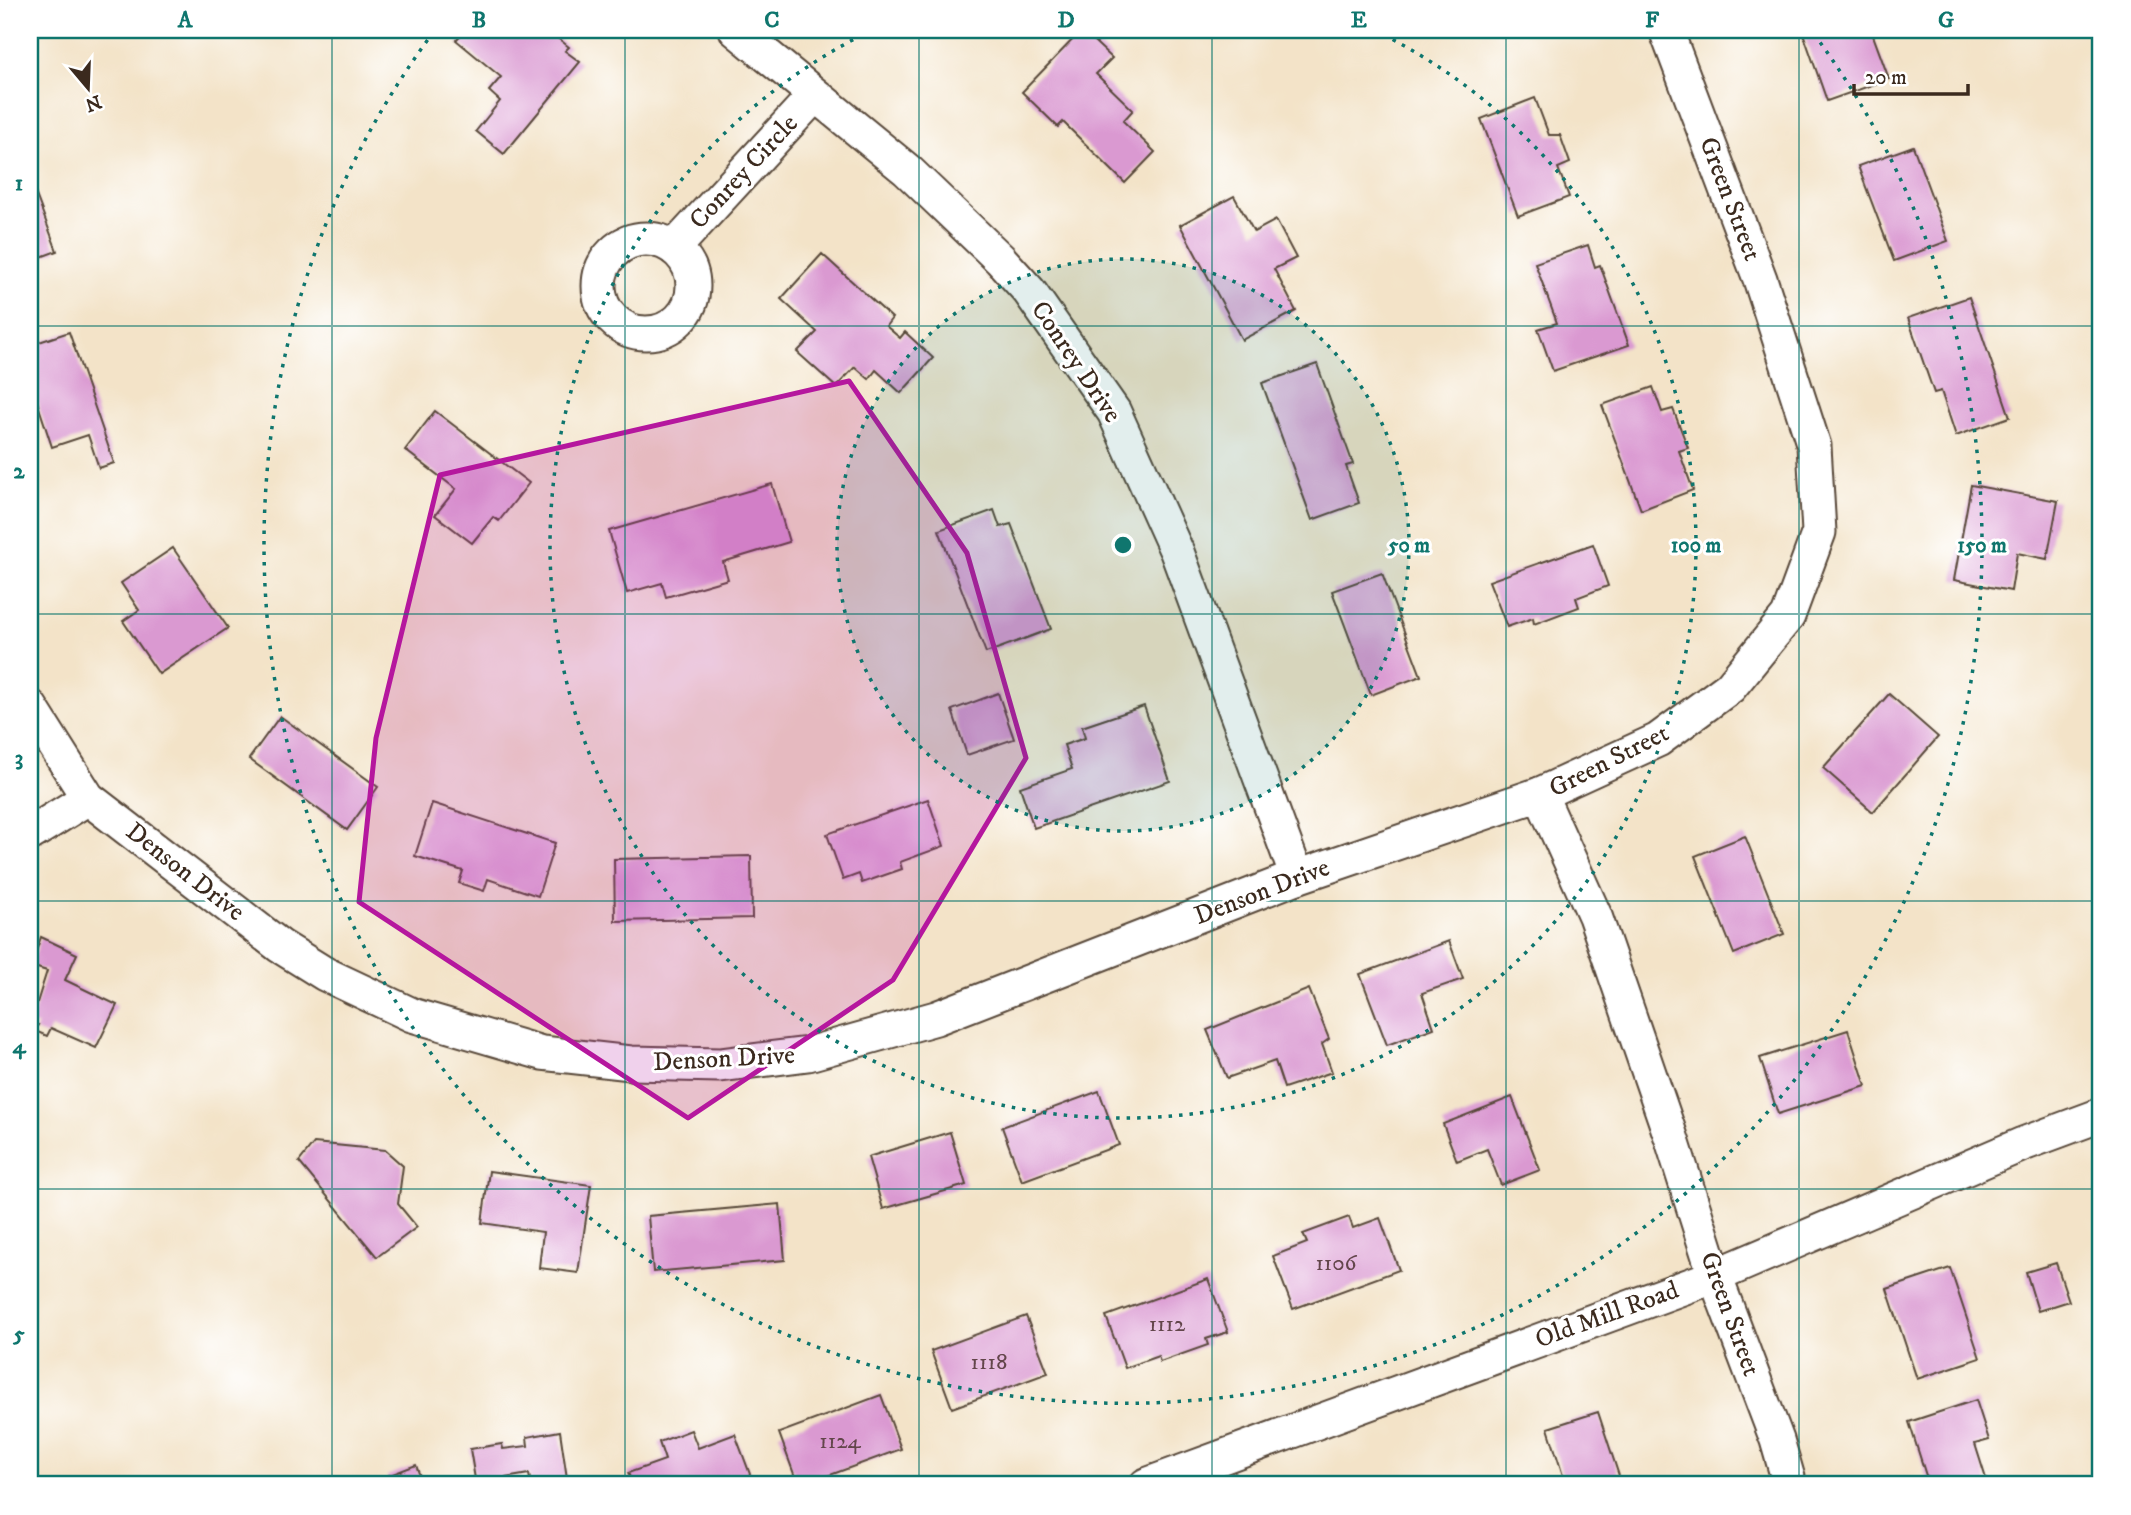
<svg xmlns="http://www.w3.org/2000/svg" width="2131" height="1515" viewBox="0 0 2131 1515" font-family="'IM FELL DW Pica',serif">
<rect width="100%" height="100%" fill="#fff"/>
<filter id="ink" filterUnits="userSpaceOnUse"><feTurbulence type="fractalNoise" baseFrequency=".0143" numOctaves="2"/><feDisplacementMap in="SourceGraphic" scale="14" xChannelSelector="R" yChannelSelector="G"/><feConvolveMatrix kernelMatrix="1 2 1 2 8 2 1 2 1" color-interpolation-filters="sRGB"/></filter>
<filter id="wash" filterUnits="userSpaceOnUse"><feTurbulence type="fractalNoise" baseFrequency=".00686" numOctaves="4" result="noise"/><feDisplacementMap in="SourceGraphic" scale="28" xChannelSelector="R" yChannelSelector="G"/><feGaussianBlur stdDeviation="1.57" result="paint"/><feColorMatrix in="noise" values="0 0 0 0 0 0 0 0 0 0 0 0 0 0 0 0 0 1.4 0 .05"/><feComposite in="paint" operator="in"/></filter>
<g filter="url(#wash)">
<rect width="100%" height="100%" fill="#f3e3c8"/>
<g id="blocks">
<g fill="#da99d1">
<path d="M465,30H558L554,35L569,47L565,51L580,62L504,154L476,131L500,101L489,91L501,77L456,40Z"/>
<path d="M1082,30L1112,58L1096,74L1133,110L1123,121L1155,152L1125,183L1063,122L1058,127L1022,92Z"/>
<path d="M1802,30H1871L1889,79L1827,101Z"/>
<path d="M1535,98L1549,135H1560L1570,163L1558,168L1569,197L1518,216L1481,119Z"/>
<path d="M1913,146L1948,241L1894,261L1858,166Z"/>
<path d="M30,179L57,251L30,261Z"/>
<path d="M1234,196L1254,232L1276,220L1296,258L1274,269L1296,311L1242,340L1180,225Z"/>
<path d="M1588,245L1595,267L1600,265L1629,345L1553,371L1538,329L1557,323L1535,263Z"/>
<path d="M822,254L892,318L886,326L900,338L905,332L933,358L901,393L876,370L869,379L855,367L836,387L797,352L817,332L781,299Z"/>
<path d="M1969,297L2010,417L1956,436L1941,391L1934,393L1908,318Z"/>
<path d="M69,332L114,463L99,468L88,435L52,447L30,380V345Z"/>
<path d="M1317,364L1353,464L1346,466L1359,503L1312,520L1262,383Z"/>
<path d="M1653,387L1662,412L1673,409L1688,448L1679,451L1693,490L1641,510L1602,405Z"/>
<path d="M435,411L529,483L499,521L493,517L472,543L435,515L456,489L405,450Z"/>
<path d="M772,484L789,542L723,562L728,579L666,597L662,583L627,593L609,531Z"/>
<path d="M1971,485L2058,501L2047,559L2017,553L2011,591L1954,580Z"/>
<path d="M994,510L1000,527L1011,524L1051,629L986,653L939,530Z"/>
<path d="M1593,544L1608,586L1576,598L1579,607L1534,624L1533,618L1507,627L1489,581Z"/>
<path d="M173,548L228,628L159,674L123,621L139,610L121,583Z"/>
<path d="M1382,573L1421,676L1371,695L1332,591Z"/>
<path d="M998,693L1014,739L967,755L952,710Z"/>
<path d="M1889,694L1938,737L1873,812L1823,768Z"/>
<path d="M1144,706L1170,781L1034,828L1020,787L1072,769L1064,745L1085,738L1082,727Z"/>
<path d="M280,716L378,787L347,830L249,759Z"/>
<path d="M928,799L944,846L900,862L902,869L862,883L859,874L843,880L827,834Z"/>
<path d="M432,803L555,843L538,896L488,879L484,891L459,883L463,871L415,856Z"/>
<path d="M1745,836L1784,934L1734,954L1695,856Z"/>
<path d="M751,856L752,918L615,921L614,859Z"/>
<path d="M41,937L77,954L65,980L117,1005L96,1048L51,1028L47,1036L35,1031L38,1025H30L47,971L31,966Z"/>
<path d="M1449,941L1463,979L1422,993L1434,1028L1387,1045L1360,974Z"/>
<path d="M1309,989L1329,1039L1322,1044L1332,1072L1284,1088L1275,1061L1227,1078L1207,1030Z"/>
<path d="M1848,1030L1866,1086L1778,1114L1760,1058Z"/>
<path d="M1099,1091L1119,1145L1022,1181L1002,1127Z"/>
<path d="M1512,1097L1540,1170L1501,1185L1487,1149L1457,1161L1443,1124Z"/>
<path d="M950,1132L966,1185L883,1209L868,1157Z"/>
<path d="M314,1143L385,1150L403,1166L398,1204L417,1227L377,1257L299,1162Z"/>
<path d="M489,1171L591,1185L578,1273L539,1268L543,1232L482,1223Z"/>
<path d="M780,1204L785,1260L653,1272L648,1216Z"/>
<path d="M1349,1217L1353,1228L1380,1218L1399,1270L1293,1309L1273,1256L1307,1243L1303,1234Z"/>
<path d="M2056,1263L2069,1301L2038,1311L2026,1272Z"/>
<path d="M1950,1268L1980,1358L1917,1379L1887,1289Z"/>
<path d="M1208,1279L1228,1332L1206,1339L1208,1345L1160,1362L1158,1356L1125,1368L1106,1316Z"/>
<path d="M1026,1316L1048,1373L952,1408L931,1351Z"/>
<path d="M881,1395L901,1449L803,1485H798L779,1433Z"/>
<path d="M1976,1400L1989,1440L1975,1444L1988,1485H1929L1909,1422Z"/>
<path d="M1598,1412L1622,1485H1566L1548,1428Z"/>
<path d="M691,1430L698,1448L735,1434L754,1485H633L628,1473L665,1460L659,1442Z"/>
<path d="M560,1431L568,1485H531L529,1474L505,1478L506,1485H476L470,1449L502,1444L503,1449L528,1446L527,1437Z"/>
<path d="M416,1465L423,1485H390L387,1476Z"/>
</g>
</g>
</g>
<g filter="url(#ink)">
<use href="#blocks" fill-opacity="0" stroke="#574638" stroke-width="2"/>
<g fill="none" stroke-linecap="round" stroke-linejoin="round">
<defs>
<g id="minor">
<path d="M736,30L907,170L1000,259L1029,291L1114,412L1177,552L1297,877"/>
<circle cx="646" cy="286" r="47"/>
<path d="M674,248L814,96"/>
<path d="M30,706L88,798L280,946L325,974L412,1015L542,1053L631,1063L720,1065L808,1054L936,1018L1297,877L1540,794L1658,740L1730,687L1788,616L1819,532L1814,446L1760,279L1666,30"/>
<path d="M1540,794L1595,916L1671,1137L1715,1276L1777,1440L1790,1485"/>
<path d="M30,834L88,798"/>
<path d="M1146,1485L1715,1276L2023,1144L2101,1115"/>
</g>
</defs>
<use href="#minor" stroke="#574638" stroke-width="37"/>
<use href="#minor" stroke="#fff" stroke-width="33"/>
</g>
</g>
<path fill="#b5179e" fill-opacity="0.2" stroke="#b5179e" stroke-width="5" stroke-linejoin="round" d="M849,381L967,553L1026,758L893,980L688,1118L359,902L376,738L440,475Z"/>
<path fill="none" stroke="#0f766e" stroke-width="2" stroke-opacity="0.55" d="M332,30V1485M625,30V1485M919,30V1485M1212,30V1485M1506,30V1485M1799,30V1485M30,326H2101M30,614H2101M30,901H2101M30,1189H2101"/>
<circle cx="1123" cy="545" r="286" fill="#0f766e" fill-opacity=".12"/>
<g fill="none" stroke="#0f766e" stroke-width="3.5" stroke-dasharray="3.5 7">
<circle cx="1123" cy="545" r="286"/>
<path d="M1374 30A573 573 0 1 1 872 30"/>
<path d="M1814 34A859 859 0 1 1 432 34"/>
</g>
<g text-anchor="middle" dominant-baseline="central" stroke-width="6" stroke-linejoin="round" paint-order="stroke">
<g font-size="23" fill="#63464b">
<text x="1336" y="1263">1106</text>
<text x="1167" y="1324">1112</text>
<text x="989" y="1362">1118</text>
<text x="840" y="1441">1124</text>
</g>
<g font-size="26" fill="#3b2a1e" stroke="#fff">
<text transform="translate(744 172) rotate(-47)">Conrey Circle</text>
<text transform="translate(1730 199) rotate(69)">Green Street</text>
<text transform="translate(1076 362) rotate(56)">Conrey Drive</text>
<text transform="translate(1609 761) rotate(-27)">Green Street</text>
<text transform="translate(185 872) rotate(38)">Denson Drive</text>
<text transform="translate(1262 892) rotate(-21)">Denson Drive</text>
<text transform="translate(724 1059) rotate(-3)">Denson Drive</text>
<text transform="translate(1730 1314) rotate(70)">Green Street</text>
<text transform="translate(1607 1315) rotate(-20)">Old Mill Road</text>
</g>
</g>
<circle cx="1123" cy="545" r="10" fill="#0f766e" stroke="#fff" stroke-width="3.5"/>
<g font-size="21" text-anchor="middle" font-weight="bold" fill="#0f766e" stroke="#fff" stroke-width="6" stroke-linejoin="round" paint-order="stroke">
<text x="1409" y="552">50 m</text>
<text x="1696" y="552">100 m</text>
<text x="1982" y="552">150 m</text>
</g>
<rect width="2131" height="1515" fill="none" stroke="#fff" stroke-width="77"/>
<g transform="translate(88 88) rotate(161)" stroke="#ffffff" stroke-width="5" paint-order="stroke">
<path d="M0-5L12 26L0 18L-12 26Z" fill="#3b2a1e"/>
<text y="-10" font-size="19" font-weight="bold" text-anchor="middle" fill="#3b2a1e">N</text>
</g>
<path d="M1854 84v10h114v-10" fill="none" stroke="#3b2a1e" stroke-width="3.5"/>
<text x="1865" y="84" font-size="21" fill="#3b2a1e" stroke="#ffffff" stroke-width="5" paint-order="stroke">20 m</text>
<rect x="38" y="38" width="2054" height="1438" fill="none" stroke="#0f766e" stroke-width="2.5"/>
<g font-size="23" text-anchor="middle" font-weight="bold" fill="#0f766e">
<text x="185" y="27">A</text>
<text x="479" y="27">B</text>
<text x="772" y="27">C</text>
<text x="1066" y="27">D</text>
<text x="1359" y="27">E</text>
<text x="1652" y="27">F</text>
<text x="1946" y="27">G</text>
<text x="19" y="190">1</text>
<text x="19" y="478">2</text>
<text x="19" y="765">3</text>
<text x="19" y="1053">4</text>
<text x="19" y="1341">5</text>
</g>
</svg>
